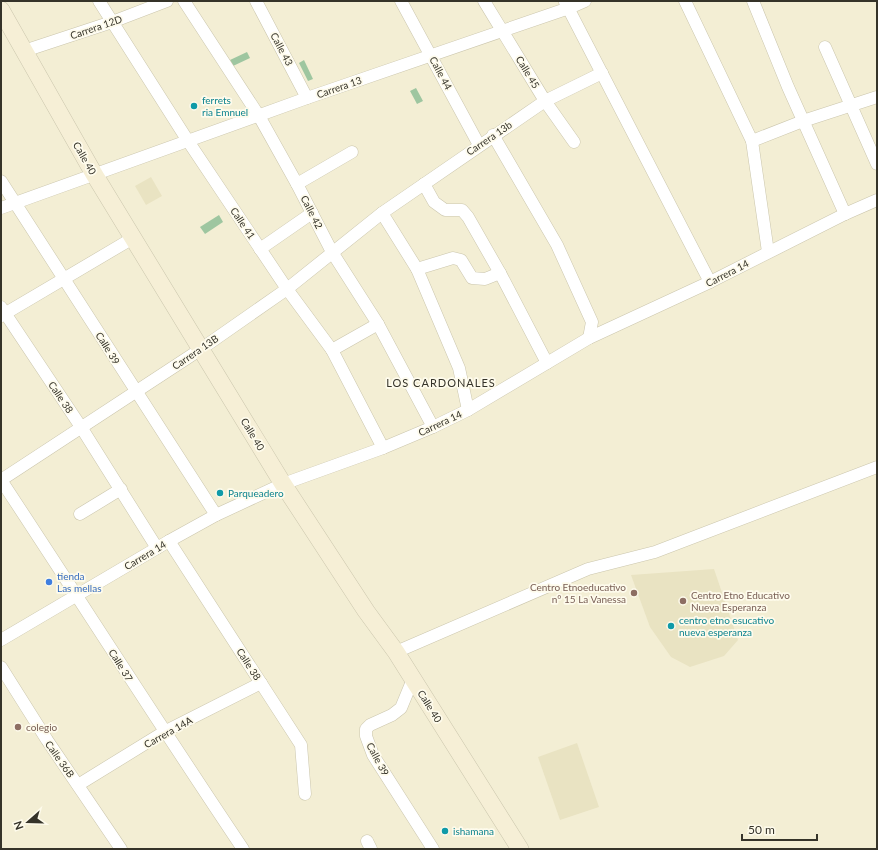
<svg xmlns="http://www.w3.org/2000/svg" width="878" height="850" viewBox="0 0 878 850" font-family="Lato,sans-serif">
<rect width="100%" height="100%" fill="#f3eed4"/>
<g fill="#e9e3c2">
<path d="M151,177L162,196L146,205L135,186Z"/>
<path d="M714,569L738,640L724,656L690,667L671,657L650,627L631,575Z"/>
<path d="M577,743L599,807L560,820L538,757Z"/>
</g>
<g fill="#9ec6a0">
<path d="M247,52L250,58L233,66L230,60Z"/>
<path d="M304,60L313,79L308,81L299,63Z"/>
<path d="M416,88L423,101L417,104L410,91Z"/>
<path d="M219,215L223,222L205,234L200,227Z"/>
</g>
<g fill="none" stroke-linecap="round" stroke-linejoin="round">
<defs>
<g id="street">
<path d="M99,1L188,141L287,289L332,350L383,448"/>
<path d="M184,1L259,116L297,184L332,252L378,324L433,427"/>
<path d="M256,1L307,98"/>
<path d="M401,1L479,145"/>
<path d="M484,1L545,101L574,142"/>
<path d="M685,1L752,141L768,252"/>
<path d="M753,1L788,87L845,214"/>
<path d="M565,2L710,282"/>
<path d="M825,47L877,164"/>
<path d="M24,51L112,22L167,1"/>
<path d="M493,135L557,245L592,322L589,338"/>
<path d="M752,141L803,121L877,97"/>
<path d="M1,181L216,515"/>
<path d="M297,184L352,152"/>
<path d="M424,184L434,202L445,210H462L468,217L500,273L547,363"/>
<path d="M1,208L307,98L569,8L585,1"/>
<path d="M382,213L417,269L459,368L468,410"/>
<path d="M260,249L312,213"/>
<path d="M417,269L453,258L461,260L472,278L485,279L500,273"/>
<path d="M1,307L81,427L157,548"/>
<path d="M1,316L133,238"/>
<path d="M332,350L378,324"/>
<path d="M1,480L201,349L287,289L382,213L545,101L602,73"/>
<path d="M1,480C82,603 161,727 243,849"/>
<path d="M80,514L121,489"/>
<path d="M169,541L301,745L305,794"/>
<path d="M1,640L169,541L216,515L283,484L383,448L433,427L468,410L589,338L710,282L845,214L877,200"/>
<path d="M396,652L588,569L655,552L877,467"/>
<path d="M1,667L47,740L121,849"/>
<path d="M413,679L401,708L392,715L370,725L366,729V736L373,755L433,849"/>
<path d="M78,785L164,732L261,683"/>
<path d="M367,841L371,849"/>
</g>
<path id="secondary" d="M1,10L94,174L283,484L366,611L396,652L520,849"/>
</defs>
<use href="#street" stroke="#cbc6ad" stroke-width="13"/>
<use href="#secondary" stroke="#cbc6ad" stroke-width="18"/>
<use href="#street" stroke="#fff" stroke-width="12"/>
<use href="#secondary" stroke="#f6efd6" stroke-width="17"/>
</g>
<g fill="#0f9aa8" stroke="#fefbec" stroke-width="1.5">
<circle cx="194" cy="106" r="4"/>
<circle cx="220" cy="493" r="4"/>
<circle cx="671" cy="626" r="4"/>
<circle cx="445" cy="831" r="4"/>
</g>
<circle fill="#3f7fe0" stroke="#fefbec" stroke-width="1.5" cx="49" cy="582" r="4"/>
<g fill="#8d6e63" stroke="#fefbec" stroke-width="1.5">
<circle cx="634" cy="593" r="4"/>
<circle cx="683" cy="601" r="4"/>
<circle cx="18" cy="727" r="4"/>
</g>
<g text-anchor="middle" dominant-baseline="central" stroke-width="3.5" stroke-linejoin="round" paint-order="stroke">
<g font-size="10" fill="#353329" stroke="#fefbec">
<text transform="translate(96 27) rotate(-19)">Carrera 12D</text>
<text transform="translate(282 49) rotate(62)">Calle 43</text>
<text transform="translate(528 72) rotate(59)">Calle 45</text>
<text transform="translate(441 73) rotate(62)">Calle 44</text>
<text transform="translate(339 87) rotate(-19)">Carrera 13</text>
<text transform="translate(489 138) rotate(-34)">Carrera 13b</text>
<text transform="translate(85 158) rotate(60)">Calle 40</text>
<text transform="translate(312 212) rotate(63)">Calle 42</text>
<text transform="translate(243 223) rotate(56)">Calle 41</text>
<text transform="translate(727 273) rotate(-27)">Carrera 14</text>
<text transform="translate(108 348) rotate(58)">Calle 39</text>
<text transform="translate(195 352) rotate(-34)">Carrera 13B</text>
<text transform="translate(61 397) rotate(56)">Calle 38</text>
<text transform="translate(440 423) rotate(-25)">Carrera 14</text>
<text transform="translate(253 434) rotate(59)">Calle 40</text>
<text transform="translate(145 555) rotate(-31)">Carrera 14</text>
<text transform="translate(249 664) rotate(57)">Calle 38</text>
<text transform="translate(121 665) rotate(58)">Calle 37</text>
<text transform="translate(430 706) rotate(58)">Calle 40</text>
<text transform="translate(168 732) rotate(-29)">Carrera 14A</text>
<text transform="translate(60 759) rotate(55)">Calle 36B</text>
<text transform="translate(378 759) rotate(62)">Calle 39</text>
</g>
<g font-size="10" fill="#0d838f" stroke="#fefbec" text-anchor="start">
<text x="202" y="100">ferrets<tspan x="202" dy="12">ria Emnuel</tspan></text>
<text x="228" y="493">Parqueadero</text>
<text x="679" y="620">centro etno esucativo<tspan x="679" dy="12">nueva esperanza</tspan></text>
<text x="453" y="831">ishamana</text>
</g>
<g font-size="10" fill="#366cbe" stroke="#fefbec" text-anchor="start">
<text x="57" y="576">tienda<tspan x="57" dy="12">Las mellas</tspan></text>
</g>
<g font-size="10" fill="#785e54" stroke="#fefbec" text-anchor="start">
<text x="626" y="587" text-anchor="end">Centro Etnoeducativo<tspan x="626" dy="12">n° 15 La Vanessa</tspan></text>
<text x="691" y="595">Centro Etno Educativo<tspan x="691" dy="12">Nueva Esperanza</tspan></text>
<text x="26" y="727">colegio</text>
</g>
<g font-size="11" letter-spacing="1" fill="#353329" stroke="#fefbec">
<text x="441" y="382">LOS CARDONALES</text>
</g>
</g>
<rect width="878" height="850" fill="none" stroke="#353329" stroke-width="4"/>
<g transform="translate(28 822) rotate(250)" stroke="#fefbec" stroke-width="3" paint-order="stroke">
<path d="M0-3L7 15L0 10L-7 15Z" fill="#353329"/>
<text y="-6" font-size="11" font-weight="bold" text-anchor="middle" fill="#353329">N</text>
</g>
<path d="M742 834v6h75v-6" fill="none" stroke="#353329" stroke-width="2"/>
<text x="748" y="834" font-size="12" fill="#353329" stroke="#fefbec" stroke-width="3" paint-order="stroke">50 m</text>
</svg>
